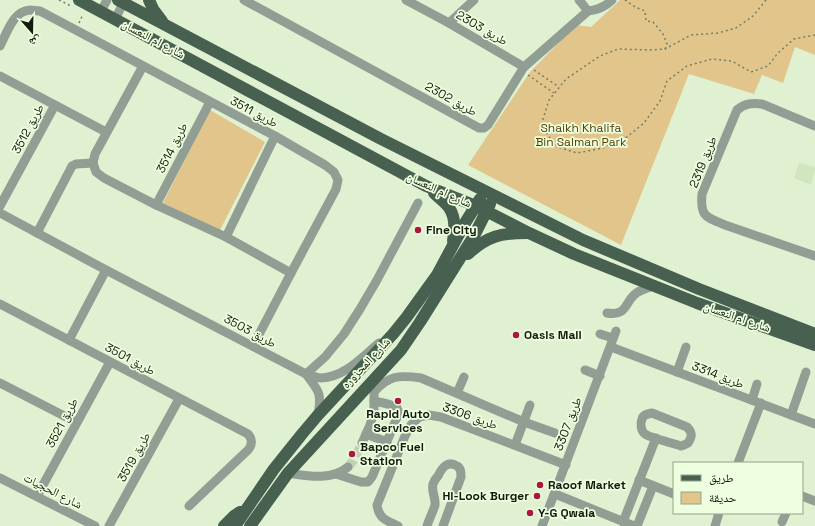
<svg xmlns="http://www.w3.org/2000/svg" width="815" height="526" viewBox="0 0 815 526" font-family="'Space Grotesk','Noto Naskh Arabic',sans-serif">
<rect width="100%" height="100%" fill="#dff1d1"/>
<path fill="#d1e6bf" d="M799,163L815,167V171L811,185L794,178Z"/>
<g fill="#e2c58a">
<path d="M620,0H815V55L795,47L783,83L762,75L754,94L689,74L621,245L468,165L530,72L576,25L591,27Z"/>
<path d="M210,110L265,142L218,234L162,205Z"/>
</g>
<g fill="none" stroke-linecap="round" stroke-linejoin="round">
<path stroke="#c1d1b4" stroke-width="9" stroke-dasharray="9 4.5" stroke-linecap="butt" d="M348,467L353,461L362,443"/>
<g stroke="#737f69" stroke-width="1.5" stroke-dasharray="2 3" stroke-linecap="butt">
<path d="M59,0L71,6"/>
<path d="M625,0L635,7L645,11L646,21L653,22L663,34L667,44L665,49"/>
<path d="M766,0L753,16L736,28L718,33L691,35L665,49L649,50L618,49L600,56L566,79L549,100L543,119L548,136L558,147L577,153L603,148L627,137L644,123L660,101L667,81L687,66L712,59L732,61L751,72L768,66L778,53L794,39L815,35"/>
<path d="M79,23L83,14"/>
<path d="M534,70L559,87"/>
<path d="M528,75L554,93"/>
</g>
<g stroke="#909e94" stroke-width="9">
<path d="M244,0L479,128H484L488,125L524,67L588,11C597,10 605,7 612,0"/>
<path d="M406,0L449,23L524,67"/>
<path d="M579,0L588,11"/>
<path d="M101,11L107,0"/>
<path d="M115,19L125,0"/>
<path d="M449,23L474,0"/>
<path d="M0,46C7,33 13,11 30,10C33,10 37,11 40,11L275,136L325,165L334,172L338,180L336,189L291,273L253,346"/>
<path d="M143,66L95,154L93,163L96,172L104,178L156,205L226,237L291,273"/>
<path d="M0,76L106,132"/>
<path d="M815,126L762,104C752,103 745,103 737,110L702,194C700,217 706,217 725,225L815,256"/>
<path d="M156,205L210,102"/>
<path d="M0,206L55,105"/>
<path d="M0,213L106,270L306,374C311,375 316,378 321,378C345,377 362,357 379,343"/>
<path d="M37,233L72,166L76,164L93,163"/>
<path d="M226,237L275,136"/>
<path d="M0,304L248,434C253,440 252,445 248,450L189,506"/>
<path d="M607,313C626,316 624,305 634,295C639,290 647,288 654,286"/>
<path d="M600,334L613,338"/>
<path d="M69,340L106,270"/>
<path d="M611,347L815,424"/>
<path d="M585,370L600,376"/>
<path d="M677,372L686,347"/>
<path d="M306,374L325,357L344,334L360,309L377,280L418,203"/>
<path d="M306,374C319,391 322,393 318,415"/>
<path d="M0,383L76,422"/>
<path d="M374,392C389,375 399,375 421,378L524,422L555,433"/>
<path d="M457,393L464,377"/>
<path d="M752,400L757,384"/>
<path d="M652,413L687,427C693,433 692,437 688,443L684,445L681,446C673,443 650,438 645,434C641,431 640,424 642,419C643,415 647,414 652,413Z"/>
<path d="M791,415L806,372"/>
<path d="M366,434L387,442"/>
<path d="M362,443L370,425L374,412V395"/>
<path d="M515,445L530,405"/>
<path d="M738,463L761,403"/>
<path d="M288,473C308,476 331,481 348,467"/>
<path d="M336,474L361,482H368L372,477L398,415C398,412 399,411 397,408C393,405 380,402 374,401"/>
<path d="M0,478L95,526"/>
<path d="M639,480L674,494"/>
<path d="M555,494L634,526"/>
<path d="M37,496L110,362"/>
<path d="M802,496L815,501"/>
<path d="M623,522L656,438"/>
<path d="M782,522L786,513"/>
<path d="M109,526L179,399"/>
<path d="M398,526C386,520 379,519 377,505L405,436L411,425L419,417L429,415L441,417L566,465"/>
<path d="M427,526C429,519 433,512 435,505C436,498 431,491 433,484C434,481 436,478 438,476C442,468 447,460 457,466C461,468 461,472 461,477L443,526"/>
<path d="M542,526L616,331"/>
<path d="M637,526L653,486"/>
<path d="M715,526L719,513"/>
</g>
<g stroke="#47604f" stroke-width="12">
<path d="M79,0L426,186L476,206L529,233L574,254L697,303L815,345"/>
<path d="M118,0L381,139L583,240L699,289L815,334"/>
<path d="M149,0L153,9L162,21"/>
<path d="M434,193C438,197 442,200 446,204C456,214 455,228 453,241"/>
<path d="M468,254C487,236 501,233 527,233"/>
<path d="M224,526L234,516L240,512"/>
<path d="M235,526L274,469L302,434L318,415L393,334L406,318L437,275L465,223L480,199"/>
<path d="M250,526L288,473L401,350L420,322L474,236L490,204"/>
</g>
</g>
<g fill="#ac183d" stroke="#edffde" stroke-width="1.5">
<circle cx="418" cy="230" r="4"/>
<circle cx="516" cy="335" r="4"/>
<circle cx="398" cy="401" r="4"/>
<circle cx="352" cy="454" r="4"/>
<circle cx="540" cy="485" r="4"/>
<circle cx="537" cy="496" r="4"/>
<circle cx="530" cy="513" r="4"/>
</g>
<g text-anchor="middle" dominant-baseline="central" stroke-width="3.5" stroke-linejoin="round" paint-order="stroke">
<g font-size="12" fill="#141a0e" stroke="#edffde">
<text transform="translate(482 28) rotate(30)">طريق 2303</text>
<text transform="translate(153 39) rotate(28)">شارع ام النعسان</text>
<text transform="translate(451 99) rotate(29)">طريق 2302</text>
<text transform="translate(254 112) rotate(28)">طريق 3511</text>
<text transform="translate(28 129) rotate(-62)">طريق 3512</text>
<text transform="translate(172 148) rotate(-63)">طريق 3514</text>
<text transform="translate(703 162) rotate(-68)">طريق 2319</text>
<text transform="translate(439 190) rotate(24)">شارع ام النعسان</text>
<text transform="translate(737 317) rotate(19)">شارع ام النعسان</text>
<text transform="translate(250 331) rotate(28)">طريق 3503</text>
<text transform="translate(130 359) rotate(28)">طريق 3501</text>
<text transform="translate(366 363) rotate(-47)">شارع المحزوره</text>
<text transform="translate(718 375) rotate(21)">طريق 3314</text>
<text transform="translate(470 416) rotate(20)">طريق 3306</text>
<text transform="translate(62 423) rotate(-62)">طريق 3521</text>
<text transform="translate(568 424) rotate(-69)">طريق 3307</text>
<text transform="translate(134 457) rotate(-61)">طريق 3519</text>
<text transform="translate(53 491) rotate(27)">شارع الحجيات</text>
</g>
<g font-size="12" fill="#563f07" stroke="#edffde">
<text x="581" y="128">Shaikh Khalifa<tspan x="581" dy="14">Bin Salman Park</tspan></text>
</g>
<g font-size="12" font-weight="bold" fill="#141a0e" stroke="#edffde" text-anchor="start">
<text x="426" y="230">Fine City</text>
<text x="524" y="335">Oasis Mall</text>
<text x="398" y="414" text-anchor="middle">Rapid Auto<tspan x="398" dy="14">Services</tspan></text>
<text x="360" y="447">Bapco Fuel<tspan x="360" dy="14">Station</tspan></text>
<text x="548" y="485">Raoof Market</text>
<text x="529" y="496" text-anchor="end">Hi-Look Burger</text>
<text x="538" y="513">Y-G Qwala</text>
</g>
</g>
<rect x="673" y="462" width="130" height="52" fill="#edffde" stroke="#96a38b"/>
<rect x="681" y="475" width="20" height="6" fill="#47604f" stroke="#96a38b"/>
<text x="709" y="482" font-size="12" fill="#141a0e">طريق</text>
<rect x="681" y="492" width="20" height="12" fill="#e2c58a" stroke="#96a38b"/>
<text x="709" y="502" font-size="12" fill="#141a0e">حديقة</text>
<g transform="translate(32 32) rotate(160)" stroke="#edffde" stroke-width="3" paint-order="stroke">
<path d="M0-3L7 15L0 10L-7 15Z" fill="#141a0e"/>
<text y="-6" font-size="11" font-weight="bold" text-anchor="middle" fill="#141a0e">ش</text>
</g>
</svg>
